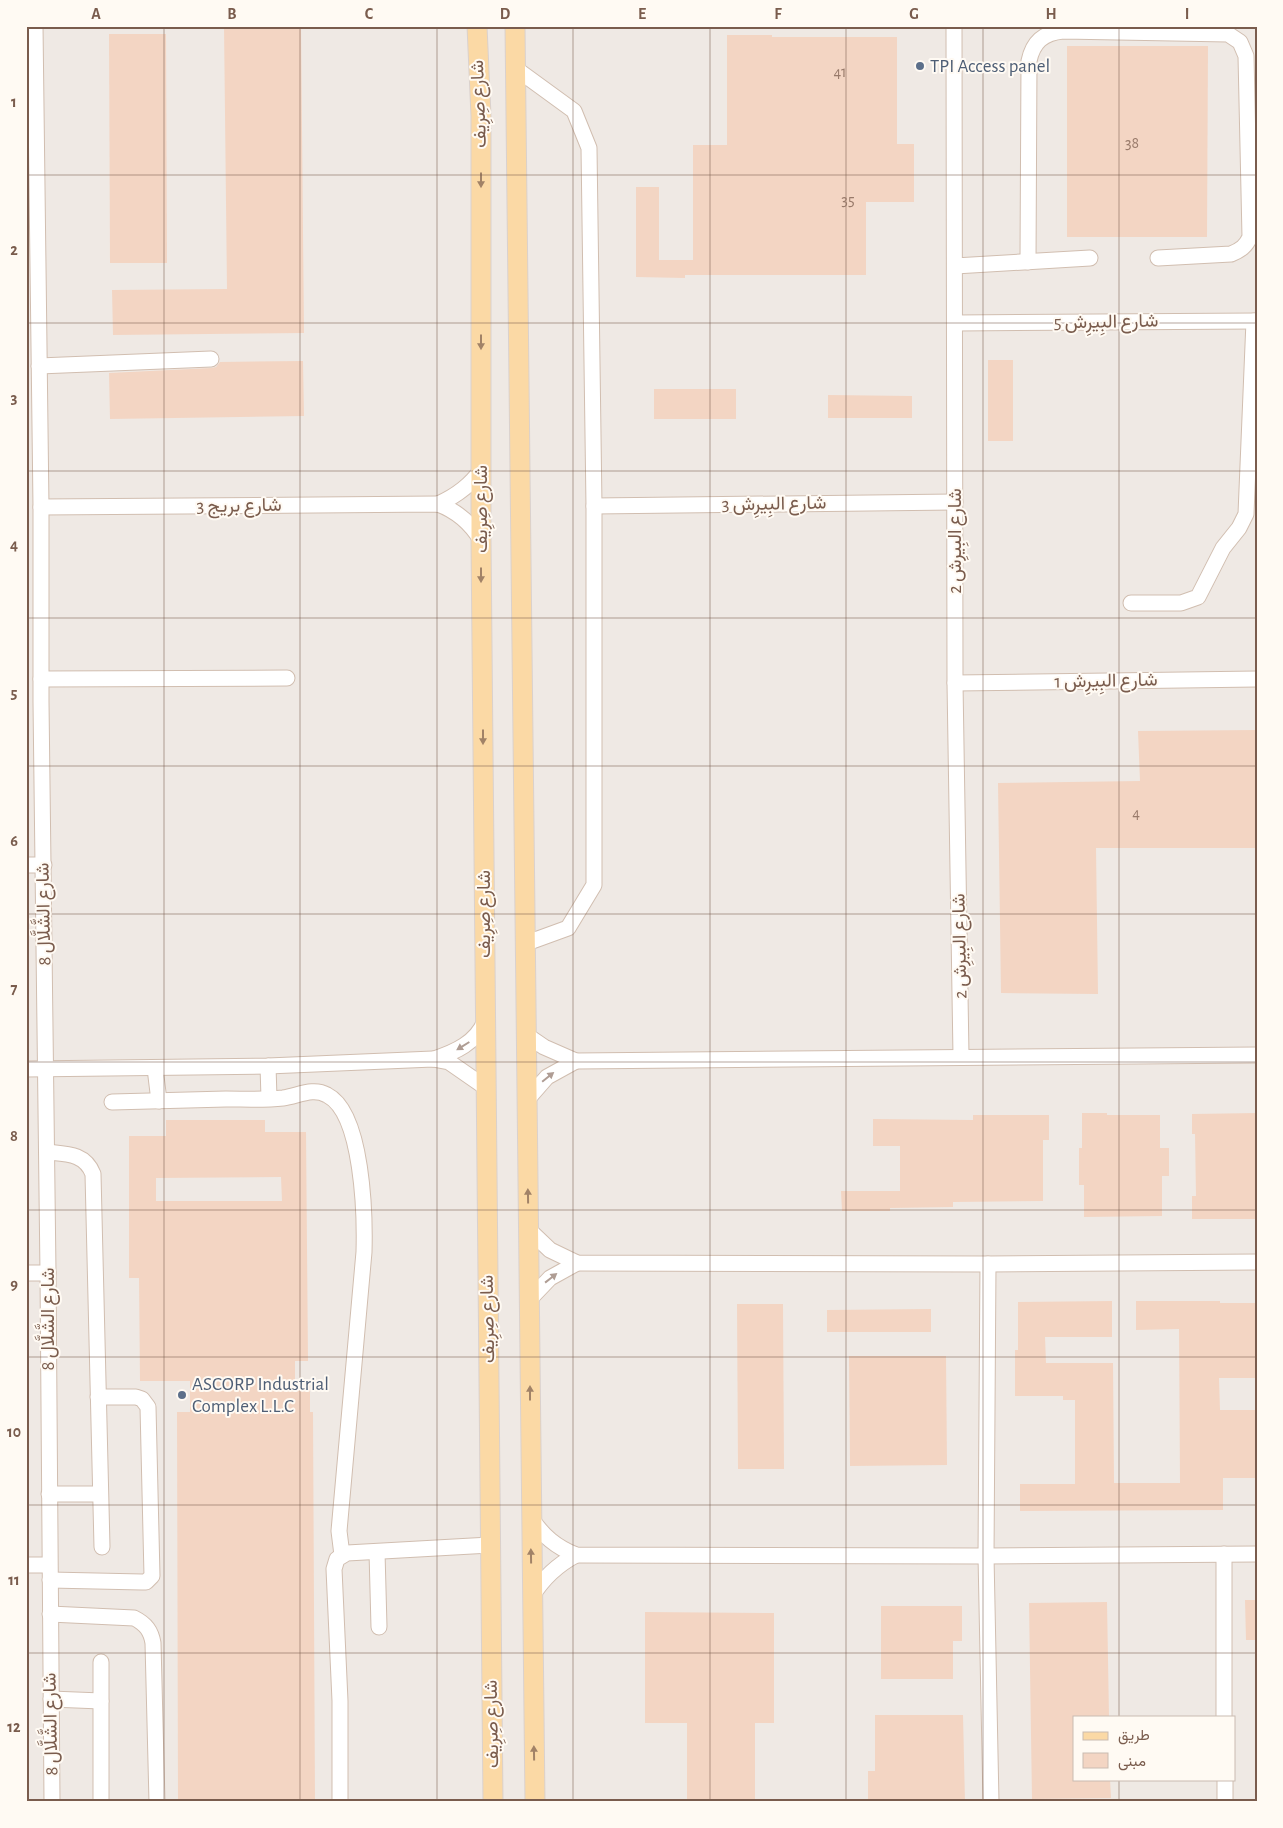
<svg xmlns="http://www.w3.org/2000/svg" width="1283" height="1828" viewBox="0 0 1283 1828" font-family="'Alegreya Sans',Vazirmatn,sans-serif">
<rect width="100%" height="100%" fill="#fdf6ec"/>
<path fill="#efe9e4" fill-rule="evenodd" d="M26,26H1257V1802H26ZM1074,1717H1234V1779H1074Z"/>
<g fill="#f3d5c3" fill-rule="evenodd">
<path d="M224,26H301L304,333L113,335L112,290L227,289Z"/>
<path d="M109,34H166L167,263H110Z"/>
<path d="M727,35H772V37H897V144H914V202H866V275H685V278L636,277V187H659V260H693V145H727Z"/>
<path d="M1067,46H1208L1207,237H1067Z"/>
<rect x="988" y="360" width="25" height="81"/>
<path d="M303,361L304,416L110,419L109,373L211,368L216,367L220,362Z"/>
<rect x="654" y="389" width="82" height="30"/>
<path d="M828,395L912,396V418H828Z"/>
<path d="M1257,730V848H1096L1098,994L1001,993L998,783L1140,781L1138,731Z"/>
<path d="M1082,1113H1107V1115H1160V1148H1169V1176H1162V1216L1084,1217V1185H1079V1148H1082Z"/>
<path d="M1257,1113V1219H1192V1196H1196L1195,1134H1192V1114Z"/>
<path d="M973,1115H1049V1140H1043V1201L953,1202V1207L890,1208V1211H842L841,1191H900V1146H873V1119L973,1120Z"/>
<path d="M166,1120H265V1132H306L308,1361H295V1386H310V1412H313L315,1802H178L177,1412H190V1381H140L139,1278H129V1136H166ZM281,1177L282,1201H156V1178Z"/>
<path d="M1112,1301V1337H1045L1046,1363H1113L1114,1483H1180L1179,1329L1136,1330V1301H1220V1303H1257V1378H1219L1220,1410H1257V1478H1223V1510L1020,1511V1484H1075V1400H1063V1396H1015V1350H1018V1302Z"/>
<path d="M737,1304H783L784,1469H738Z"/>
<path d="M931,1309V1332H827V1310Z"/>
<path d="M849,1356H946L947,1465L850,1466Z"/>
<path d="M1245,1600H1257V1640H1246Z"/>
<path d="M1107,1602L1109,1717H1074V1779H1110L1111,1798L1032,1799L1029,1603Z"/>
<path d="M881,1606H962V1641H953V1679H881Z"/>
<path d="M645,1612L774,1613V1723H755V1802H687V1723H645Z"/>
<path d="M875,1715H963L965,1802H868V1771H875Z"/>
</g>
<g fill="none" stroke-linecap="round" stroke-linejoin="round">
<defs>
<g id="minor">
<path d="M35,26L41,507V702L48,1273L52,1802"/>
<path d="M954,26L955,683L961,1056"/>
<path d="M515,68L574,111L589,148L594,506V885L568,928L524,944"/>
<path d="M1028,262L1029,61C1033,42 1043,33 1063,31L1228,34L1240,42L1246,56L1250,237C1246,246 1241,250 1231,254L1158,258"/>
<path d="M955,266L1090,258"/>
<path d="M956,323L1257,321"/>
<path d="M39,366L211,359"/>
<path d="M438,504C456,496 470,486 481,470"/>
<path d="M594,506L955,502"/>
<path d="M41,507L438,504C457,511 470,522 481,540"/>
<path d="M1131,603H1181L1198,597L1223,548L1239,528L1246,514L1254,321"/>
<path d="M41,679L287,678"/>
<path d="M955,683L1257,679"/>
<path d="M26,865H44"/>
<path d="M525,1034L544,1047L576,1061L1257,1055"/>
<path d="M434,1059C455,1052 476,1043 485,1021"/>
<path d="M268,1066L269,1098"/>
<path d="M155,1068L159,1101"/>
<path d="M26,1069L268,1066L433,1059L449,1062L485,1087"/>
<path d="M526,1101L547,1077L576,1061"/>
<path d="M112,1102C150,1101 188,1100 226,1099C245,1099 264,1100 283,1098C298,1096 313,1087 327,1095C363,1113 365,1216 364,1252L339,1531L342,1555"/>
<path d="M47,1152C66,1154 85,1153 93,1174L102,1547"/>
<path d="M529,1230L550,1250L577,1263L988,1264L1257,1262"/>
<path d="M988,1264L986,1556L991,1802"/>
<path d="M26,1273H48"/>
<path d="M529,1300L550,1278L577,1263"/>
<path d="M49,1494H100"/>
<path d="M531,1518C543,1536 556,1547 576,1555L986,1556L1257,1554"/>
<path d="M377,1552L379,1627"/>
<path d="M1224,1554V1717"/>
<path d="M26,1565H49"/>
<path d="M50,1580L142,1582H146L152,1576L148,1407L142,1399L136,1397H98"/>
<path d="M532,1596C544,1577 557,1565 576,1555"/>
<path d="M50,1614L134,1618C146,1624 151,1631 153,1643L157,1802"/>
<path d="M51,1699L101,1701"/>
<path d="M1225,1779V1802"/>
<path d="M101,1802V1662"/>
<path d="M340,1802V1701L334,1569L337,1559L347,1553L490,1545"/>
</g>
<g id="major">
<path d="M477,26L481,116V540L493,1802"/>
<path d="M515,26L535,1802"/>
</g>
</defs>
<use href="#minor" stroke="#d1beb0" stroke-width="17"/>
<use href="#major" stroke="#dad1cd" stroke-width="21"/>
<use href="#minor" stroke="#fff" stroke-width="15"/>
<use href="#major" stroke="#fbd9a5" stroke-width="19"/>
</g>
<defs><path id="oneway-solid" d="M-6-.8H1V-3.2L6.5 0L1 3.2V.8H-6Z" transform="scale(1.25)"/></defs>
<g fill="#a18267">
<use href="#oneway-solid" transform="translate(481 180) rotate(90)"/>
<use href="#oneway-solid" transform="translate(481 342) rotate(90)"/>
<use href="#oneway-solid" transform="translate(481 575) rotate(90)"/>
<use href="#oneway-solid" transform="translate(483 737) rotate(90)"/>
<use href="#oneway-solid" transform="translate(528 1196) rotate(-91)"/>
<use href="#oneway-solid" transform="translate(530 1393) rotate(-90)"/>
<use href="#oneway-solid" transform="translate(531 1556) rotate(-91)"/>
<use href="#oneway-solid" transform="translate(534 1753) rotate(-91)"/>
</g>
<g fill="#af9d94">
<use href="#oneway-solid" transform="translate(463 1046) rotate(148)"/>
<use href="#oneway-solid" transform="translate(548 1077) rotate(-39)"/>
<use href="#oneway-solid" transform="translate(551 1278) rotate(-38)"/>
</g>
<path fill="none" stroke="#7a5c4d" stroke-width="1" stroke-opacity="0.55" d="M164,26V1802M300,26V1802M437,26V1802M573,26V1802M710,26V1802M846,26V1802M983,26V1802M1119,26V1717M26,175H1257M26,323H1257M26,471H1257M26,618H1257M26,766H1257M26,914H1257M26,1062H1257M26,1210H1257M26,1357H1257M26,1505H1257M26,1653H1257M1119,1779V1802"/>
<g fill="#5c6f8a" stroke="#fffaf3" stroke-width="2">
<circle cx="920" cy="66" r="5"/>
<circle cx="182" cy="1395" r="5"/>
</g>
<g text-anchor="middle" dominant-baseline="central" stroke-width="4" stroke-linejoin="round" paint-order="stroke">
<g font-size="16" fill="#987a6a">
<text x="840" y="72">41</text>
<text x="1132" y="143">38</text>
<text x="848" y="200">35</text>
<text x="1136" y="813">4</text>
</g>
<g font-size="19" fill="#4e5e75" stroke="#fffaf3" text-anchor="start">
<text x="930" y="66">TPI Access panel</text>
<text x="192" y="1384">ASCORP Industrial<tspan x="192" dy="22">Complex L.L.C</tspan></text>
</g>
<g font-size="19" fill="#7a5c4d" stroke="#fffaf3">
<text transform="translate(479 104) rotate(-92)">شارع صِرِيف</text>
<text transform="translate(1106 322) rotate(-1)">شارع البِيرِش 5</text>
<text transform="translate(774 504) rotate(-1)">شارع البِيرِش 3</text>
<text transform="translate(239 506) rotate(-1)">شارع بريج 3</text>
<text transform="translate(481 509) rotate(-90)">شارع صِرِيف</text>
<text transform="translate(955 541) rotate(-90)">شارع البِيرِش 2</text>
<text transform="translate(1106 681) rotate(-1)">شارع البِيرِش 1</text>
<text transform="translate(44 914) rotate(-91)">شارع الشَّلَّال 8</text>
<text transform="translate(484 914) rotate(-90)">شارع صِرِيف</text>
<text transform="translate(960 946) rotate(-91)">شارع البِيرِش 2</text>
<text transform="translate(48 1319) rotate(-90)">شارع الشَّلَّال 8</text>
<text transform="translate(488 1319) rotate(-91)">شارع صِرِيف</text>
<text transform="translate(51 1724) rotate(-91)">شارع الشَّلَّال 8</text>
<text transform="translate(492 1724) rotate(-91)">شارع صِرِيف</text>
</g>
</g>
<rect width="1283" height="1828" fill="none" stroke="#fffaf3" stroke-width="55"/>
<rect x="1073" y="1716" width="162" height="65" fill="#fffaf3" stroke="#cabbb1"/>
<rect x="1083" y="1732" width="25" height="8" fill="#fbd9a5" stroke="#cabbb1"/>
<text x="1118" y="1740" font-size="15" fill="#7a5c4d">طريق</text>
<rect x="1083" y="1753" width="25" height="15" fill="#f3d5c3" stroke="#cabbb1"/>
<text x="1118" y="1766" font-size="15" fill="#7a5c4d">مبنى</text>
<rect x="28" y="28" width="1228" height="1772" fill="none" stroke="#7a5c4d" stroke-width="2"/>
<g font-size="16" text-anchor="middle" font-weight="bold" fill="#7a5c4d">
<text x="96" y="19">A</text>
<text x="232" y="19">B</text>
<text x="369" y="19">C</text>
<text x="505" y="19">D</text>
<text x="642" y="19">E</text>
<text x="778" y="19">F</text>
<text x="914" y="19">G</text>
<text x="1051" y="19">H</text>
<text x="1187" y="19">I</text>
<text x="14" y="107">1</text>
<text x="14" y="255">2</text>
<text x="14" y="403">3</text>
<text x="14" y="550">4</text>
<text x="14" y="698">5</text>
<text x="14" y="846">6</text>
<text x="14" y="994">7</text>
<text x="14" y="1141">8</text>
<text x="14" y="1289">9</text>
<text x="14" y="1437">10</text>
<text x="14" y="1585">11</text>
<text x="14" y="1732">12</text>
</g>
</svg>
